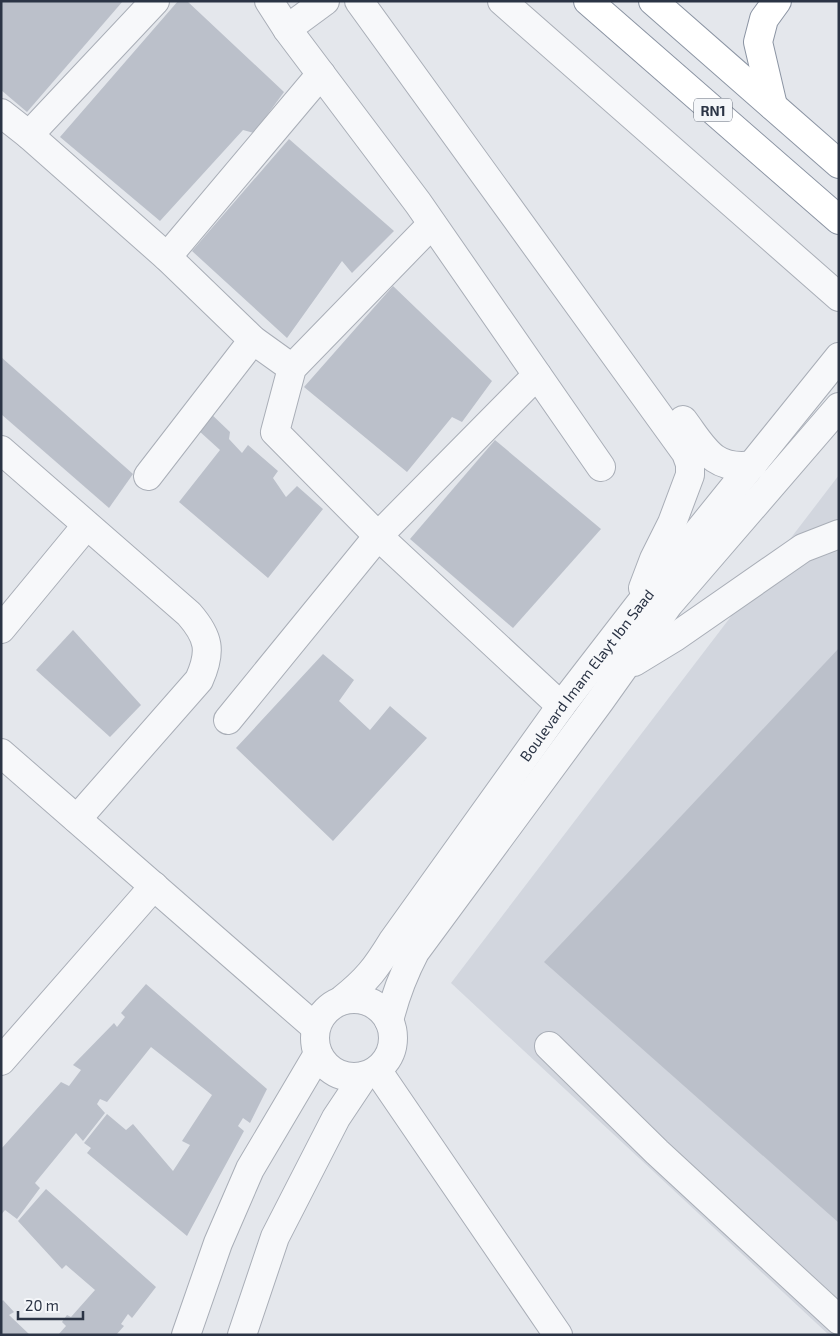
<svg xmlns="http://www.w3.org/2000/svg" width="840" height="1336" viewBox="0 0 840 1336" font-family="'Exo 2',sans-serif">
<rect width="100%" height="100%" fill="#e4e7ec"/>
<path fill="#d2d6de" d="M839,475V1335H829L451,983Z"/>
<g fill="#bbc0ca">
<path d="M1,1H123L27,112L1,90Z"/>
<path d="M178,1H187L284,92L254,133L243,130L160,221L60,137Z"/>
<path d="M289,139L394,231L352,273L342,261L287,338L192,251Z"/>
<path d="M393,286L492,381L462,422L452,417L407,472L304,387Z"/>
<path d="M1,357L133,474L109,508L1,414Z"/>
<path d="M208,411L230,432L229,439L242,453L248,445L278,471L273,478L286,497L297,486L323,509L268,578L179,502L220,450L198,430Z"/>
<path d="M495,440L601,529L513,628L410,539Z"/>
<path d="M73,630L141,705L110,737L36,670Z"/>
<path d="M839,648V1223L544,962Z"/>
<path d="M323,654L354,680L339,701L370,730L390,706L427,738L333,841L236,748Z"/>
<path d="M146,984L267,1089L250,1123L243,1118L238,1126L244,1131L187,1236L87,1153L91,1148L84,1143L107,1114L126,1130L133,1124L173,1171L190,1145L182,1141L212,1095L151,1047L107,1102L100,1099L97,1104L105,1113L83,1141L76,1133L35,1183L40,1188L17,1219L5,1210L1,1215V1149L61,1082L69,1086L81,1070L73,1065L114,1023L117,1027L125,1017L121,1013Z"/>
<path d="M46,1189L156,1287L132,1318L128,1314L121,1324L124,1326L116,1335H58L66,1326L62,1322L67,1315L71,1317L95,1290L66,1265L62,1269L18,1221Z"/>
<path d="M3,1300L14,1312L9,1315L30,1335H1V1302Z"/>
</g>
<g fill="none" stroke-linecap="round" stroke-linejoin="round">
<defs>
<g id="minor">
<path d="M269,1L287,29L418,203L601,467"/>
<path d="M359,1L686,453L690,464V475L672,523L654,559L643,588"/>
<path d="M502,1L839,297"/>
<path d="M287,29L325,1"/>
<path d="M1,113L29,135L167,257L253,340L292,368"/>
<path d="M29,135L155,1"/>
<path d="M432,224L292,368L275,432L378,536L561,706"/>
<path d="M167,257L321,74"/>
<path d="M683,420C704,448 713,471 753,465"/>
<path d="M1,450L189,614C209,637 212,651 199,680L77,819"/>
<path d="M148,476L253,340"/>
<path d="M1,629L86,526"/>
<path d="M634,662L675,637L803,548L839,534"/>
<path d="M228,720L378,536L537,375"/>
<path d="M1,753L315,1027"/>
<circle cx="354" cy="1038" r="39"/>
<path id="s1" d="M343,999C367,980 376,968 392,942L561,706L639,605L839,357"/>
<path d="M389,1021C395,996 403,975 415,952L600,701L669,604L839,407"/>
<path d="M549,1046L657,1152L839,1320"/>
<path d="M1,1061L154,886"/>
<path d="M377,1070L558,1335"/>
<path d="M186,1335L218,1243L250,1169L318,1054"/>
<path d="M242,1335L275,1237L336,1118L364,1076"/>
</g>
<g id="highway">
<path d="M588,1L839,220"/>
<path d="M653,1L839,164"/>
<path d="M773,106L758,42L764,19L777,1"/>
</g>
</defs>
<use href="#minor" stroke="#a9aeb7" stroke-width="30"/>
<use href="#highway" stroke="#8b94a3" stroke-width="30"/>
<use href="#minor" stroke="#f7f8fa" stroke-width="28"/>
<use href="#highway" stroke="#fff" stroke-width="28"/>
</g>
<g text-anchor="middle" dominant-baseline="central" stroke-width="5" stroke-linejoin="round" paint-order="stroke">
<rect fill="#f4f6f9" stroke="#676e7b" stroke-width="1" x="694" y="98.5" width="38" height="23" rx="4"/>
<g font-size="14" font-weight="bold" fill="#2b3445">
<text x="713" y="110">RN1</text>
</g>
<g font-size="15" fill="#2b3445" stroke="#f4f6f9">
<text stroke="none"><textPath href="#s1" startOffset="406">Boulevard Imam Elayt Ibn Saad</textPath></text>
</g>
</g>
<rect width="840" height="1336" fill="none" stroke="#2b3445" stroke-width="5"/>
<path d="M18 1311v8h65v-8" fill="none" stroke="#2b3445" stroke-width="2.5"/>
<text x="25" y="1311" font-size="15" fill="#2b3445" stroke="#f4f6f9" stroke-width="4" paint-order="stroke">20 m</text>
</svg>
